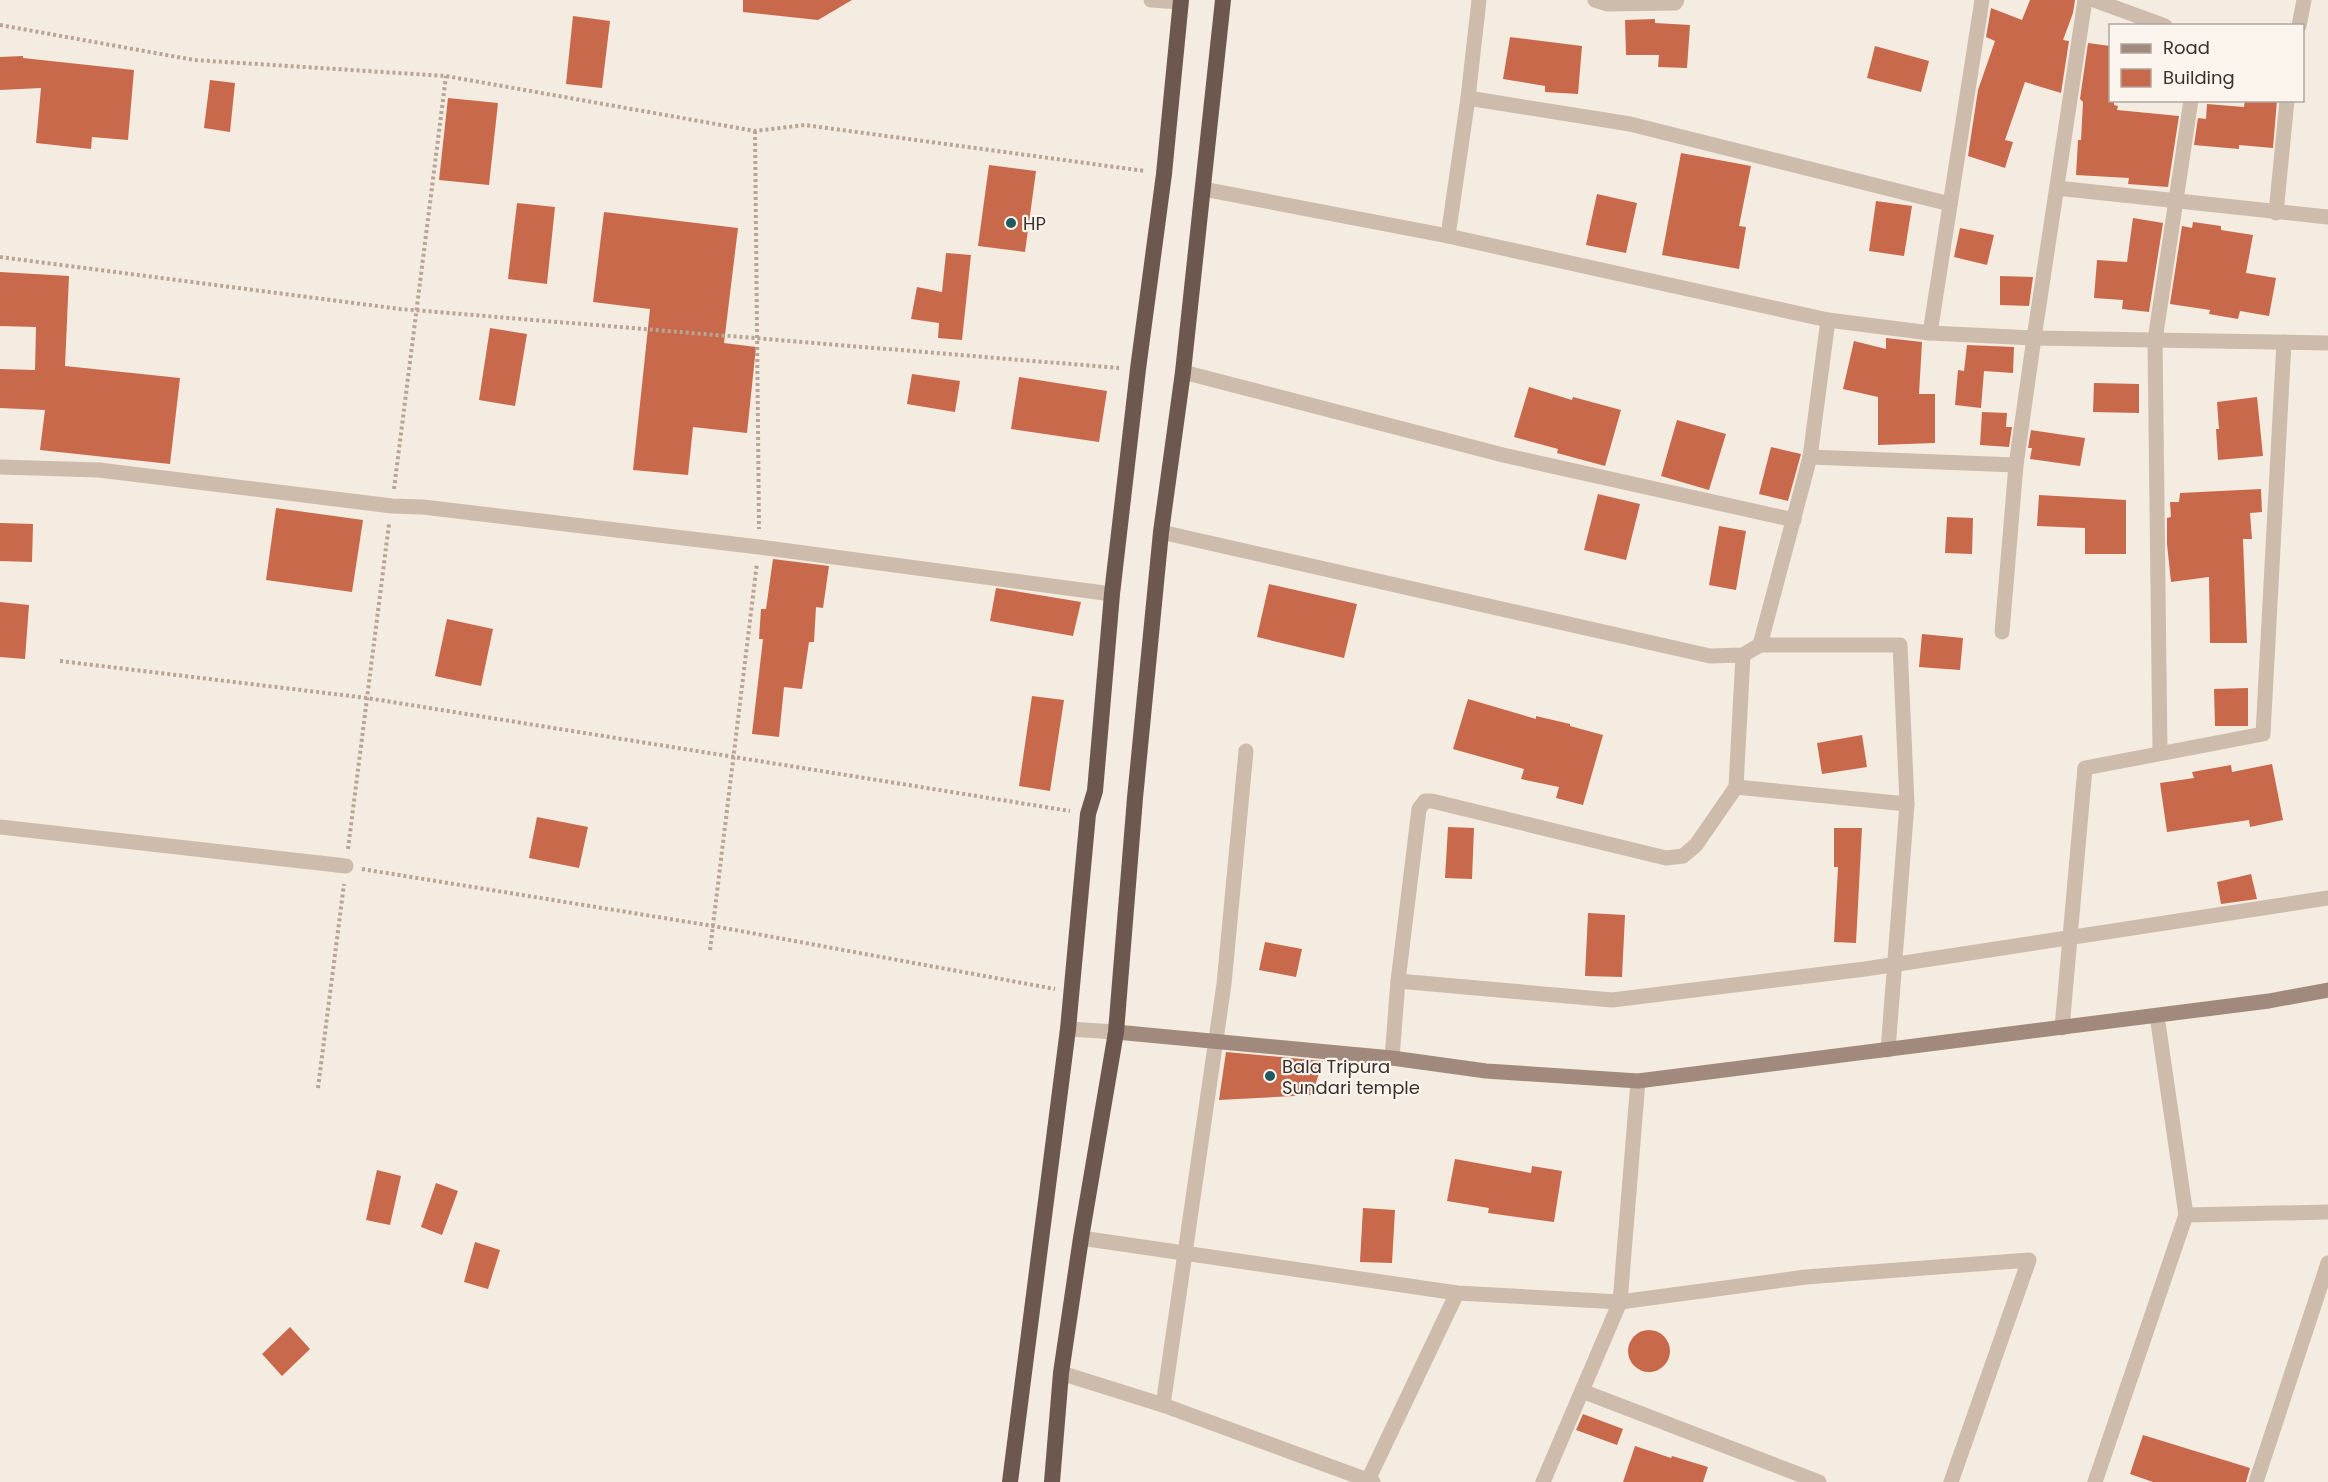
<svg xmlns="http://www.w3.org/2000/svg" width="2328" height="1482" viewBox="0 0 2328 1482" font-family="Poppins,sans-serif">
<rect width="100%" height="100%" fill="#f4ebe1"/>
<g fill="#c8694b">
<path d="M743,0H852L818,20L743,12Z"/>
<path d="M2030,0H2075L2073,13L2063,40L2069,41L2061,93L2025,82L2005,140L2013,142L2005,168L1968,156L1978,90L1995,41L1986,37L1991,8L2022,20Z"/>
<path d="M573,16L610,21L602,88L566,84Z"/>
<path d="M1655,19V23L1690,25L1687,68L1658,67L1659,55H1626L1625,20Z"/>
<path d="M1510,37L1582,46L1578,94L1545,92V86L1503,79Z"/>
<path d="M2088,43L2110,46V100H2114V105L2118,106L2117,110L2179,116L2168,187L2128,184L2129,178L2076,175L2078,140H2081L2083,102L2080,99Z"/>
<path d="M1875,46L1929,61L1921,92L1867,78Z"/>
<path d="M23,56V58L134,70L128,140L92,137L91,149L36,143L41,88L0,90V57Z"/>
<path d="M210,80L235,83L230,132L204,128Z"/>
<path d="M448,98L498,103L489,185L439,180Z"/>
<path d="M2245,100H2277L2273,148L2239,145V149L2194,145L2198,118L2206,119L2207,104L2244,107Z"/>
<path d="M1681,153L1751,166L1739,226L1746,227L1739,269L1662,255Z"/>
<path d="M989,165L1036,171L1025,252L978,246Z"/>
<path d="M1597,194L1637,203L1626,253L1586,245Z"/>
<path d="M1876,201L1912,206L1904,256L1869,251Z"/>
<path d="M517,203L555,207L547,284L508,279Z"/>
<path d="M604,212L738,228L724,343L756,347L747,433L693,427L688,475L633,470L650,309L593,302Z"/>
<path d="M2133,218L2163,223L2149,312L2122,309L2123,300L2094,298L2097,260L2127,262Z"/>
<path d="M2193,222L2221,226V230L2253,235L2246,273L2276,278L2269,316L2240,311L2238,319L2209,314L2210,310L2170,304L2182,226L2192,228Z"/>
<path d="M1960,228L1994,235L1987,265L1954,257Z"/>
<path d="M946,253L971,255L962,340L938,338L939,323L911,319L917,287L942,292Z"/>
<path d="M0,272L69,276L65,366L180,378L170,464L40,450L45,410L0,408V369L35,370L36,327L0,326Z"/>
<path d="M2000,276L2033,277L2029,306L2000,305Z"/>
<path d="M490,328L527,334L515,406L479,400Z"/>
<path d="M1886,338L1922,342L1919,394H1935V443L1878,445V397L1843,389L1854,341L1886,349Z"/>
<path d="M1967,345L2014,347L2013,373L1984,371L1981,408L1955,405L1958,370L1964,371Z"/>
<path d="M912,374L960,381L955,412L907,404Z"/>
<path d="M1019,377L1107,391L1099,442L1011,429Z"/>
<path d="M2094,383L2139,384V413L2093,412Z"/>
<path d="M1529,387L1572,400L1573,397L1621,410L1605,466L1557,453L1558,449L1514,437Z"/>
<path d="M2257,397L2263,456L2218,460L2216,429H2219L2217,402Z"/>
<path d="M1982,412L2007,413L2006,427H2012L2009,447L1980,445Z"/>
<path d="M1677,420L1726,434L1709,490L1661,476Z"/>
<path d="M2031,430L2085,438L2080,466L2030,459L2032,448H2028Z"/>
<path d="M1771,447L1801,454L1788,501L1759,494Z"/>
<path d="M2261,489L2262,512L2250,513L2252,539H2243L2247,643H2210L2209,577L2171,582L2167,544V518L2171,517L2170,502H2179L2180,493Z"/>
<path d="M1598,494L1640,504L1626,560L1584,550Z"/>
<path d="M2039,495L2126,500V554H2085V528L2037,526Z"/>
<path d="M276,508L363,520L352,592L266,580Z"/>
<path d="M1947,517L1973,518L1972,554L1945,553Z"/>
<path d="M0,523L33,524L32,562L0,561Z"/>
<path d="M1719,526L1746,531L1736,590L1709,585Z"/>
<path d="M773,559L829,566L823,608L816,607L814,642H809L802,689L784,687L779,737L752,734L763,639H759L761,609H766Z"/>
<path d="M1269,584L1357,604L1344,658L1257,637Z"/>
<path d="M996,588L1081,602L1073,636L990,621Z"/>
<path d="M0,602L29,605L25,659L0,657Z"/>
<path d="M447,619L493,629L481,686L435,676Z"/>
<path d="M1922,634L1963,638L1960,670L1919,667Z"/>
<path d="M2248,688V726H2215L2214,689Z"/>
<path d="M1032,696L1064,700L1050,791L1019,786Z"/>
<path d="M1468,699L1536,719V716L1570,724V726L1603,735L1583,805L1556,798L1559,787L1521,779L1524,769L1453,749Z"/>
<path d="M1862,735L1867,767L1822,774L1817,743Z"/>
<path d="M2272,764L2283,820L2250,827L2249,820L2167,832L2160,783L2194,778L2192,772L2231,765L2232,772Z"/>
<path d="M537,817L588,827L579,868L529,858Z"/>
<path d="M1448,827L1474,828L1472,879L1445,878Z"/>
<path d="M1834,828H1862L1856,943L1834,942L1838,867H1834Z"/>
<path d="M2251,874L2257,899L2221,904L2217,882Z"/>
<path d="M1588,913L1625,915L1622,977L1585,976Z"/>
<path d="M1265,942L1302,949L1296,977L1259,970Z"/>
<path d="M1226,1052L1323,1061L1312,1095L1219,1100Z"/>
<path d="M1455,1159L1531,1173L1532,1166L1562,1171L1554,1222L1488,1213L1489,1208L1447,1201Z"/>
<path d="M377,1170L401,1176L390,1225L366,1220Z"/>
<path d="M436,1183L458,1191L442,1235L421,1227Z"/>
<path d="M1363,1208L1395,1210L1392,1263L1360,1262Z"/>
<path d="M475,1242L500,1250L488,1289L464,1282Z"/>
<path d="M290,1327L310,1349L282,1376L262,1354Z"/>
<circle cx="1649" cy="1351" r="21"/>
<path d="M1583,1414L1623,1429L1617,1445L1576,1430Z"/>
<path d="M2143,1435L2250,1468L2246,1482H2153L2130,1474Z"/>
<path d="M1635,1446L1671,1458L1672,1456L1708,1467L1703,1482H1623Z"/>
</g>
<g fill="none" stroke-linecap="round" stroke-linejoin="round">
<g stroke="#b9a596" stroke-width="4" stroke-dasharray="3 3" stroke-linecap="butt">
<path d="M0,25L194,60L446,76L755,131L805,125L1145,171"/>
<path d="M755,131L759,529"/>
<path d="M0,257L400,309L1119,368"/>
<path d="M394,489L446,76"/>
<path d="M60,661L367,698L1070,811"/>
<path d="M348,849L389,524"/>
<path d="M362,869L713,926L1055,989"/>
<path d="M710,950L757,563"/>
<path d="M318,1088L344,884"/>
</g>
<g stroke="#cdbbac" stroke-width="15">
<path d="M1151,0L1180,2"/>
<path d="M1595,0L1608,4L1675,3L1677,0"/>
<path d="M2094,0L2165,26"/>
<path d="M2299,26L2304,0"/>
<path d="M1468,98L1630,124L1950,204"/>
<path d="M2057,188L2328,217"/>
<path d="M1203,189L1448,236L1828,320L1930,333L2034,338L2328,343"/>
<path d="M2276,213L2287,100"/>
<path d="M1448,236L1468,98L1479,0"/>
<path d="M1930,333L1982,0"/>
<path d="M1183,372L1503,455L1794,520"/>
<path d="M1810,457L1828,320"/>
<path d="M0,467L99,470L392,506L423,507L759,547L1112,594"/>
<path d="M1161,532L1710,656L1743,655L1760,645H1900L1907,804L1888,1050"/>
<path d="M2002,632L2016,465L2034,338L2085,0"/>
<path d="M1760,645L1810,457L2016,465"/>
<path d="M2160,753L2155,340L2191,100"/>
<path d="M1736,787L1907,804"/>
<path d="M0,827L346,866"/>
<path d="M1398,981L1612,1000L1865,969L2328,898"/>
<path d="M2062,1028L2085,768L2263,734L2284,342"/>
<path d="M1068,1029L1116,1032"/>
<path d="M1392,1058L1398,981L1419,809L1425,801H1432L1666,858L1683,856L1696,845L1736,787L1743,655"/>
<path d="M2186,1215L2328,1212"/>
<path d="M1081,1238L1457,1293L1620,1302L1806,1277L2029,1260L1951,1482"/>
<path d="M1061,1373L1163,1405L1373,1482"/>
<path d="M1582,1391L1819,1482"/>
<path d="M1163,1405L1224,984L1246,751"/>
<path d="M1368,1480L1457,1293"/>
<path d="M1543,1482L1620,1302L1638,1081"/>
<path d="M2095,1482L2186,1215L2157,1016"/>
<path d="M2256,1482L2328,1263"/>
</g>
<path stroke="#a18a7d" stroke-width="15" d="M1116,1032L1392,1058L1486,1071L1638,1081L2269,1001L2328,990"/>
<g stroke="#6c584f" stroke-width="16">
<path d="M1010,1482L1068,1029L1088,814L1095,791L1112,594L1138,369L1164,174L1181,0"/>
<path d="M1052,1482L1061,1373L1081,1238L1116,1032L1135,798L1161,532L1183,372L1223,0"/>
</g>
</g>
<g fill="#1f5a5e" stroke="#fbf5ee" stroke-width="2">
<circle cx="1011" cy="223" r="6"/>
<circle cx="1270" cy="1076" r="6"/>
</g>
<g text-anchor="middle" dominant-baseline="central" stroke-width="4.5" stroke-linejoin="round" paint-order="stroke">
<g font-size="18" fill="#3b302b" stroke="#fbf5ee" text-anchor="start">
<text x="1023" y="223">HP</text>
<text x="1282" y="1066">Bala Tripura<tspan x="1282" dy="21">Sundari temple</tspan></text>
</g>
</g>
<rect x="2109" y="24" width="195" height="78" fill="#fbf5ee" stroke="#aea6a0" stroke-width="1.5"/>
<rect x="2121" y="44" width="30" height="9" fill="#a18a7d" stroke="#aea6a0" stroke-width="1.5"/>
<text x="2163" y="54" font-size="18" fill="#3b302b">Road</text>
<rect x="2121" y="69" width="30" height="18" fill="#c8694b" stroke="#aea6a0" stroke-width="1.5"/>
<text x="2163" y="84" font-size="18" fill="#3b302b">Building</text>
</svg>
